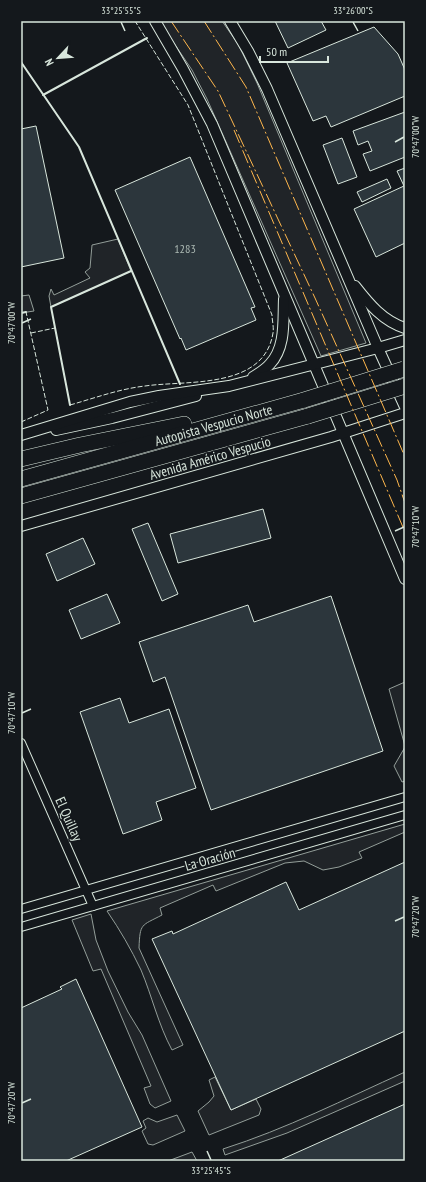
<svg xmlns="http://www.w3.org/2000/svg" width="426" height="1182" viewBox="0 0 426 1182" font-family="'PT Sans Narrow',sans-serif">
<rect width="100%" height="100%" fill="#14181c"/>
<g fill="#202428" stroke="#939e99">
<path d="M159,21H222L238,44L257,83L366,343L321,356L207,99L192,70Z"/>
<path d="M118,239L131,271L51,307L49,296L51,289L54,295L90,278L85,272L90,268L92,245Z"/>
<path d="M29,295L34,311L21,313V296Z"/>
<path d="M405,682V746L389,689Z"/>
<path d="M405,747V781L402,782L394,766Z"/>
<path d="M405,824V832L359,852L362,858L339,867L323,870L304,861L285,863L216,891L213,885L160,908L162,915C141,926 140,923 139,948L183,1045L172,1050C158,1024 152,996 141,970C131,949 120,930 107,911Z"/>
<path d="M91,914L96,940L108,971L128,1012L142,1035L171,1101L155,1108L150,1104L144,1088L151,1086L101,969L93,971L72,920Z"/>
<path d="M405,1072V1081L287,1133L225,1155L223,1149C286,1129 345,1099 405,1072Z"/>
<path d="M215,1077L231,1110L256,1099L261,1109L259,1115L209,1135L198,1111L209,1102L214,1096L209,1080Z"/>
<path d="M177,1115L185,1131L153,1145L148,1144L142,1131L146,1128L143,1121L148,1118L157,1122Z"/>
<path d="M192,1152L197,1161H168Z"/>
</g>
<g fill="#2c363c" stroke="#d8e6dc">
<path d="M275,21H321L326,30L288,48Z"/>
<path d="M374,27L398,54L405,70V96L331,127L326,116L313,121L287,63Z"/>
<path d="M405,112V157L370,171L363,154L372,151L368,141L358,145L353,131Z"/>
<path d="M36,126L64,258L21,267V129Z"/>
<path d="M342,138L357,177L338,184L323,145Z"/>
<path d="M190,157L255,307L251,308L256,320L186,350L181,338L180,339L115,190Z"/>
<path d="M405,168V243L376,257L354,209L404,186L397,171Z"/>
<path d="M387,179L391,188L362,202L357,192Z"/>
<path d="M263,509L271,538L178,563L170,534Z"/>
<path d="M148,523L178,594L162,601L132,529Z"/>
<path d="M83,538L95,564L57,581L46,554Z"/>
<path d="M107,594L120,623L81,639L69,610Z"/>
<path d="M331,596L383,751L211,810L165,677L153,682L139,642L248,605L254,622Z"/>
<path d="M120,698L129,723L169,709L196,788L156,802L162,820L123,834L80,712Z"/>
<path d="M405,862V1031L231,1110L152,939L172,931L173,934L286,882L299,910Z"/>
<path d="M76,979L142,1127L66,1161H21V1008L62,989L60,987Z"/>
<path d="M405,1104V1161H278Z"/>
</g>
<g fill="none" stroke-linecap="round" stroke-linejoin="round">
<defs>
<g id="minor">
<path d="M21,743L93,906"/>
<path d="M21,909L405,797"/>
<path d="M21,927L405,815"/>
</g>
<g id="tertiary">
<path d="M155,21L183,69L212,124L405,579"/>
<path d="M230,21L248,51L267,89L378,348L405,407"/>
<path d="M355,286C369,304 383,321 405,328"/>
<path d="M253,377C259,373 265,370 270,364C286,347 283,321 284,299"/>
<path d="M56,430L112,418L196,396"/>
<path d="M21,435L130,402L159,396L229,386L378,348L405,340"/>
<path d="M21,526L331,437L405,413"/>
</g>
<g id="motorway">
<path d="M21,459L80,445L184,424"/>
<path id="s1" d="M21,479L304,400"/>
<path d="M21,496L308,416"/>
</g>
</defs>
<use href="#minor" stroke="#d8e6dc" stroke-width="10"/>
<use href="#tertiary" stroke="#d8e6dc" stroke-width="12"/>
<use href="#motorway" stroke="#d8e6dc" stroke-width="16"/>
<use href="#minor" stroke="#14181c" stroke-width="8"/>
<use href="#tertiary" stroke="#14181c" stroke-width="10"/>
<use href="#motorway" stroke="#14181c" stroke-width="15"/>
<defs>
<g id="motorway-bridge">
<path d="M304,400L404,369"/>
<path d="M308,416L405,386"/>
</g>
</defs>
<use href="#motorway-bridge" stroke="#d8e6dc" stroke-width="16" stroke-linecap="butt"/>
<use href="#motorway-bridge" stroke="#14181c" stroke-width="15"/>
<g stroke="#d8e6dc" stroke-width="1" stroke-dasharray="5 2" stroke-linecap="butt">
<path d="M31,333L55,328"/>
<path d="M70,405C95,398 119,389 145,386C186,380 264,390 273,333C274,327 272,320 272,315L188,105L135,21"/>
<path d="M21,422L48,410L26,312"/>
</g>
<g stroke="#d8e6dc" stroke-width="2">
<path d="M21,62L79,147L180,384"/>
<path d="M43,95L147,38"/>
<path d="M21,313L26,312"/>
<path d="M70,405L51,307L131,271"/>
</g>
<g stroke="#ffb74d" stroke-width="1" stroke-dasharray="14 3 2 3" stroke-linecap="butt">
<path d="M171,21L218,91L315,298L397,480L405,503"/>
<path d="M204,21L246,87L405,457"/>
<path d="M234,130L405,532"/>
</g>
</g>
<path fill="none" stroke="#d8e6dc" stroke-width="1.5" d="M121,22L125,31M353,22L358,31M395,142L404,137M22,323L31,319M395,531L404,527M22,713L31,709M395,921L404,917M22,1103L31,1099M207,1151L211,1160"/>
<g text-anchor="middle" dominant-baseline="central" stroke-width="3" stroke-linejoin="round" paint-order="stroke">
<g font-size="12" fill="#adbab4">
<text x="185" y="248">1283</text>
</g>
<g font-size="14" fill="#d8e6dc" stroke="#14181c">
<text stroke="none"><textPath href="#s1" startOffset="200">Autopista Vespucio Norte</textPath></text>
<text transform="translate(210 458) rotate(-16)">Avenida Américo Vespucio</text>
<text transform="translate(69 819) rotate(66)">El Quillay</text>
<text transform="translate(210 859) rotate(-16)">La Oración</text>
</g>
</g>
<rect width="426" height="1182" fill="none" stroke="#14181c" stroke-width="44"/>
<g transform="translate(58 58) rotate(244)" stroke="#14181c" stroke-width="3" paint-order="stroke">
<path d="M0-3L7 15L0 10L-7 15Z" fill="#d8e6dc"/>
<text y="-6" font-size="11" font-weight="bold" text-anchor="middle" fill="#d8e6dc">N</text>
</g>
<path d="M260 56v6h68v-6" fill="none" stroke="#d8e6dc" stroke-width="2"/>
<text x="266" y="56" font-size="12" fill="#d8e6dc" stroke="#14181c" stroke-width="3" paint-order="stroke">50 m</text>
<rect x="22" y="22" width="382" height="1138" fill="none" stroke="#d8e6dc" stroke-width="1.5"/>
<g font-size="10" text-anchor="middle" fill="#d8e6dc">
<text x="121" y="14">33°25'55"S</text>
<text x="353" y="14">33°26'00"S</text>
<text transform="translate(415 137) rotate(-90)" y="4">70°47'00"W</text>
<text transform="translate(11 323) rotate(-90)" y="4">70°47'00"W</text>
<text transform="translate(415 527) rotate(-90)" y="4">70°47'10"W</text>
<text transform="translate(11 713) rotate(-90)" y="4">70°47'10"W</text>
<text transform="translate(415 917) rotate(-90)" y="4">70°47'20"W</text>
<text transform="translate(11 1103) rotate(-90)" y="4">70°47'20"W</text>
<text x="211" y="1174">33°25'45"S</text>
</g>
</svg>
